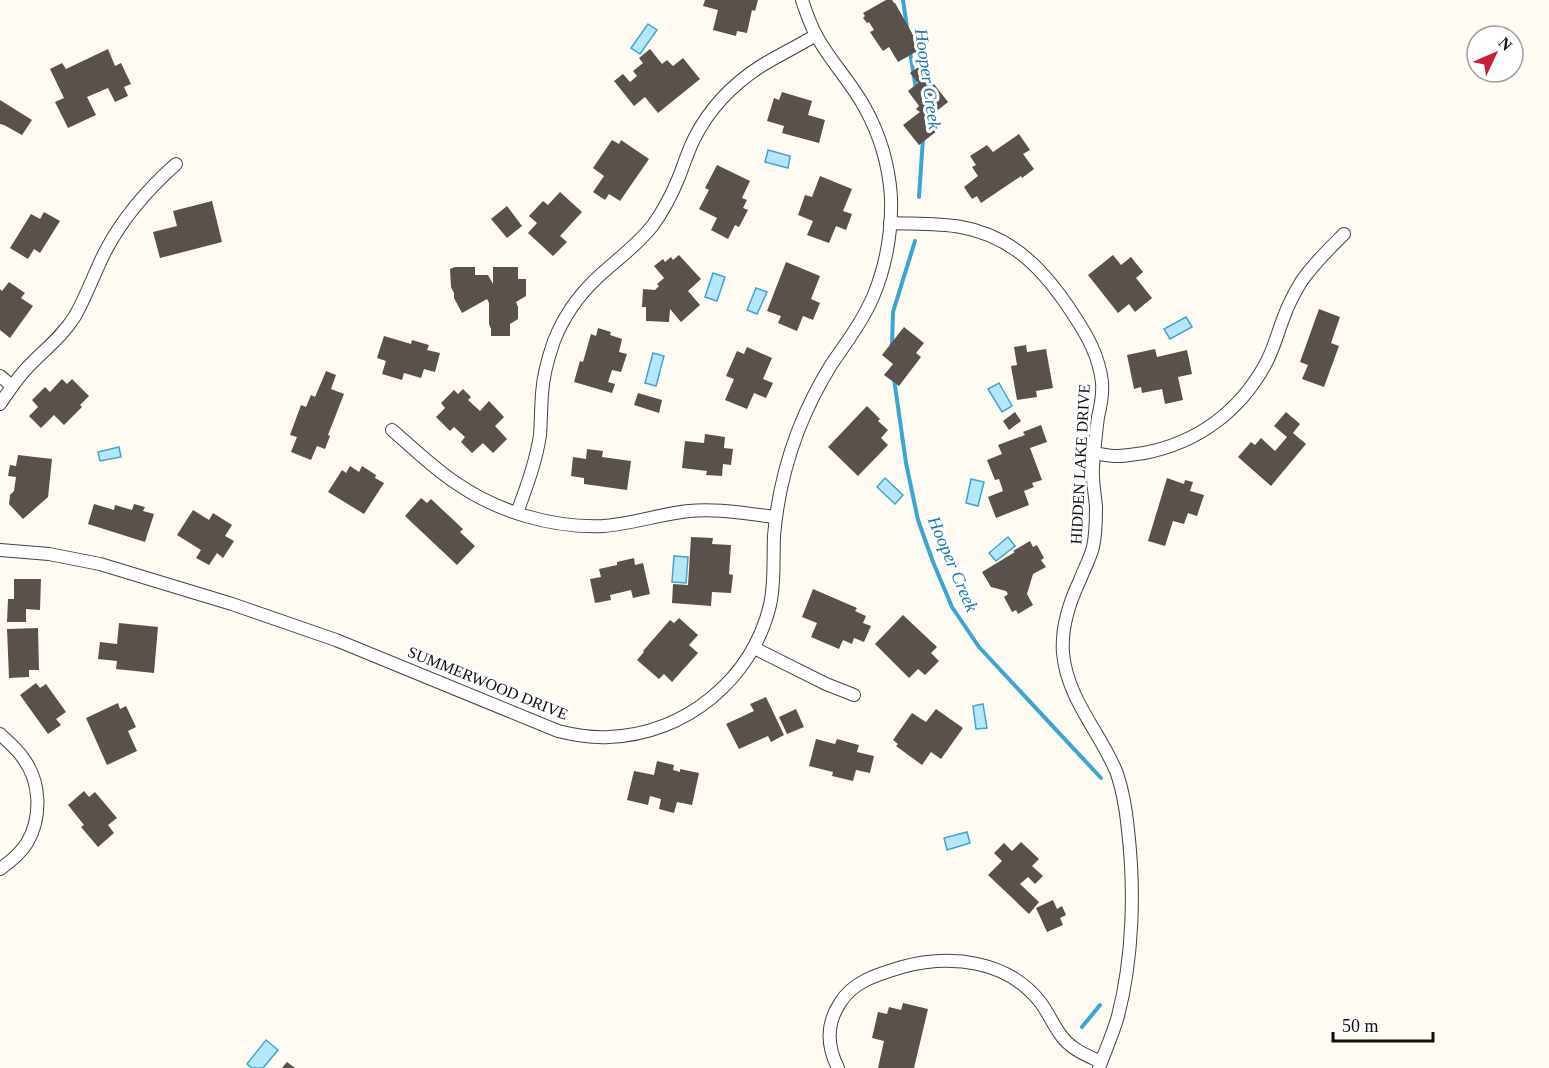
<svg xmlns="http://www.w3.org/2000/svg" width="1549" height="1068" viewBox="0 0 1549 1068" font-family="'Times New Roman',serif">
<rect width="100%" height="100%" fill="#fffbf3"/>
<g fill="#b6e7f9" stroke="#39a6d3" stroke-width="1.5">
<path d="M648,24L657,30L640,54L631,48Z"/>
<path d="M768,150L790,156L788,168L765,162Z"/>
<path d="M713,273L725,277L717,301L705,297Z"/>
<path d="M756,288L767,292L757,314L747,310Z"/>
<path d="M1186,317L1192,327L1170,339L1164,329Z"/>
<path d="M653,353L664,356L656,386L645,383Z"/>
<path d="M999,383L1012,406L1002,412L988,389Z"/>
<path d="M119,447L121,457L100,461L98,452Z"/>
<path d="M885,478L903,495L895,504L877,487Z"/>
<path d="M971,479L984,482L978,506L966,503Z"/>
<path d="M1008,537L1015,546L996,561L989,553Z"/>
<path d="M674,556L688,557L686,583L672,582Z"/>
<path d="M983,704L987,728L976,729L973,706Z"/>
<path d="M967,832L970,843L947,850L944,838Z"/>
<path d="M266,1040L278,1050L263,1068H252L247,1064Z"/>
</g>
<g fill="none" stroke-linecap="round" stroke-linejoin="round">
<g stroke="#39a6d3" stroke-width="4">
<path d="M903,0L907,27"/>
<path d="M910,52L916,89"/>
<path d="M919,197L923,138"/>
<path d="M892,345L893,312L915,241"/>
<path d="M894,379L906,463L918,520L933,562L952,607L979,647L1101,778"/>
<path d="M1082,1027L1100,1005"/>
</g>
</g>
<g fill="#5a504c">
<path d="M705,0H758L755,11L752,10L747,33L737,31L736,36L713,30L718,10L703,6Z"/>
<path d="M886,0H892L894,3H895L921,49L898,62L889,47L883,51L880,47L870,32L874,30L869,22L867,23L863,18L865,16L863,13Z"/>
<path d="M108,49L115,66L121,63L131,84L124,87L128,96L115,102L108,88L87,97L96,115L68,128L55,102L64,98L50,69L62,63L66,69Z"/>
<path d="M650,49L662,64L667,60L673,66L683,58L700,79L658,113L645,97L634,106L614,81L623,74L630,82L637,76L633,71L643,63L639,58Z"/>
<path d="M920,66L948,102L928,118L937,131L919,145L903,125L920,112L916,109L919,106L908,91L918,83L910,73Z"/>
<path d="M782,92L812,101L808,115L825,120L819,143L782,133L784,126L767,121L774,98L779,100Z"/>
<path d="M0,100L32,120L22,135L4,125L0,124Z"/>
<path d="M1019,134L1030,150L1023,154L1034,169L1022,178L1021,176L981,203L977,196L972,199L964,187L978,176L972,167L976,165L970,156L987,145L993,152Z"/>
<path d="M612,140L619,144L621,140L649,159L620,201L609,194L605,200L593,192L604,176L593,168Z"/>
<path d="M717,165L750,181L742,198L747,200L743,208L748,210L739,227L735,225L728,239L711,230L717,218L699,209L709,190L705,188Z"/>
<path d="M820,176L852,189L843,211L852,214L846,230L836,226L829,243L807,235L813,221L798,215L805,195L812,197Z"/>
<path d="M560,192L582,212L560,236L567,242L553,256L528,233L537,223L529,216L543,201L548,205Z"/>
<path d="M212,201L222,242L160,258L153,232L177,226L173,211Z"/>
<path d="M507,206L522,226L507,238L491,219Z"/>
<path d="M44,212L60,221L40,253L34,249L28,259L10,248L31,214L40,219Z"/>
<path d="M679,255L701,279L688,291L700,305L681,322L670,309L669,322L646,321V307H642L643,289L655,290L659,286L657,284L664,278L654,266L663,259L665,262L671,257L673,260Z"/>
<path d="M1113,255L1121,265L1131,257L1143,272L1136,278L1152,298L1135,312L1129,304L1118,313L1088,275Z"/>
<path d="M786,262L820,276L811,299L820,303L813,320L803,316L797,331L778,323L781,316L767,311Z"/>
<path d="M455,267H475V275H488L493,284V267H518V279H526V296L516,302L518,307V319L510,324V336H491V329L489,324V303L487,299L462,313L454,298V293L451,287L450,269Z"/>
<path d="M9,282L25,293L21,298L33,306L10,338L0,330V289L2,291Z"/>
<path d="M1319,309L1340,317L1331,343L1339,346L1324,387L1302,379L1308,365L1300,362Z"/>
<path d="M904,327L924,343L916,353L921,357L899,386L884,375L893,364L882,355Z"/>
<path d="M598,328L611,332L610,335L622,339L619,352L627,354L621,372L612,370L608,382L615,384L612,393L574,382L580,361L583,362L591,334L596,336Z"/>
<path d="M384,336L411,344L412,340L429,345L427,350L440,353L435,372L424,369L421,378L404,373L402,380L382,374L386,361L377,358Z"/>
<path d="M1026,345L1027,352L1046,349L1053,388L1036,391L1037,397L1017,400L1011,366L1017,365L1014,347Z"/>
<path d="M747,347L772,358L763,379L773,383L766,398L754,393L747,409L725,400L734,379L726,376L737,351L744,354Z"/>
<path d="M1155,349L1157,357L1187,350L1192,374L1178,377L1183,400L1165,404L1162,389L1142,393L1141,387L1134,389L1127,355Z"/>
<path d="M326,371L336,375L331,389L344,394L328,435L330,436L325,449L317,446L311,460L291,452L297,437L290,435L301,405L306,407L311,395L315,397Z"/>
<path d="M62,379L67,384L72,379L89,396L80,405L82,407L64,425L54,415L41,428L29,416L38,407L32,400L45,387L50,392Z"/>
<path d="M463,389L471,397L468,400L480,411L489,401L504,417L495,426L507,439L493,453L483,443L472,453L461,442L465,437L454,427L450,431L436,417L445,408L441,403L454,390L458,394Z"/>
<path d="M638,393L662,400L659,413L634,405Z"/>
<path d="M867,406L880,419L878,421L888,430L881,438L888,445L858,476L828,447Z"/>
<path d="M1015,412L1021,421L1009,430L1003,421Z"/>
<path d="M1286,412L1300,424L1293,433L1306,444L1271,486L1238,457L1251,442L1255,445L1261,438L1275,451L1287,437L1274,426Z"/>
<path d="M1041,425L1047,442L1030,448L1042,480L1032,483L1034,487L1024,491L1029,505L996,518L988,497L1003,491L999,479L995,480L987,460L1002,454L998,445L1025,435L1023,432Z"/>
<path d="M705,434L725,437L724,448L733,449L731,465L723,464L722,476L706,475L707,471L682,468L685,441L704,443Z"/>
<path d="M587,449L603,451L602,457L631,461L627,490L584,484V478L571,476L573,457L586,459Z"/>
<path d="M18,455L52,459L48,497L23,519L9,504L10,495L14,491L16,477L8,476L10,465L16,466Z"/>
<path d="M350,466L359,472L362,466L376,475L375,478L384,483L364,514L328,492L342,470L346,473Z"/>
<path d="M1167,478L1184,484L1185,480L1193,482L1190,491L1204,495L1197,516L1188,513L1184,524L1173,521L1165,546L1148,541Z"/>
<path d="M421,498L427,503L431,499L463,529L460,532L475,546L457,565L405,516Z"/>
<path d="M94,504L114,510L115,505L132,510L134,504L145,507L143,511L154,514L145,542L88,524Z"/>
<path d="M193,510L209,520L213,513L232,525L225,536L234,541L223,558L217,553L209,565L196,558L201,550L177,535Z"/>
<path d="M691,537L713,538L712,544L731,545L729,574L733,575L731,593L712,592L711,606L672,603L673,584L688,585Z"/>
<path d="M1030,541L1033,547L1037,545L1044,558L1041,560L1046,567L1033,574L1027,594L1033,605L1018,614L1016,610L1012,612L1004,597L1008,594L1006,591L991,587L982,572L1015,552L1013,551Z"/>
<path d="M634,558L635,565L643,563L650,594L633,598L631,590L610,595L611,600L595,603L590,579L601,577L599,569L617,565V562Z"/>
<path d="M14,579H41L40,610L26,609V622H7L8,599H14Z"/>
<path d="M813,589L857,608L855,611L866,616L863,623L871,626L864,642L854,638L852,644L843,640L839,649L811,637L817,623L802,617Z"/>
<path d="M903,615L937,647L931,653L939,661L925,675L918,669L909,678L875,644Z"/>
<path d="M679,618L698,635L689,645L698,653L672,682L664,674L659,679L637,660L644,652L643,651L670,620L674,623Z"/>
<path d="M119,623L158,627L154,673L116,669L117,661L98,659L100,642L117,644Z"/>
<path d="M38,628L39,670H29V677L9,678L7,629Z"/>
<path d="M36,683L40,688L46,684L66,712L56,719L61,725L48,734L20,695Z"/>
<path d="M766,697L784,735L771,742L768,736L739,749L726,724L754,711L750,704Z"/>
<path d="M118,703L120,709L126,706L136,727L128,731L137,751L107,765L86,718Z"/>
<path d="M796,709L804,727L787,734L779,717Z"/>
<path d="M936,709L963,728L941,759L931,752L922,765L896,746L898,744L893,740L912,713L926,722Z"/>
<path d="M816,739L835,744L837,739L859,745L857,752L874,756L870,773L856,770L853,781L832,776L833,772L809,766Z"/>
<path d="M657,761L674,765L673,770L680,772V769L699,773L692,805L677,802L674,813L659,809L661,799L650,796L648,805L627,800L634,771L654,775Z"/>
<path d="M84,791L89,797L95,792L117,818L108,825L114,833L98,847L81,827L84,825L68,805Z"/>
<path d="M1021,842L1039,859L1032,866L1043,876L1035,884L1028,877L1020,884L1039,902L1029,914L988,875L1002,861L994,853L1004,843L1012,851Z"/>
<path d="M1053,900L1057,909L1062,906L1066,915L1060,918L1063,925L1047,932L1036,908Z"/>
<path d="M903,1003L928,1009L914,1068H878L884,1041L872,1038L878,1012L887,1014L889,1007L901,1010Z"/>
<path d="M287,1062L295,1068H282Z"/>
</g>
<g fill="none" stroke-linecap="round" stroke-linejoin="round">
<defs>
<g id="street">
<path d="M890,223C914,224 938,223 961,227C1013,236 1045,271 1073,314C1087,335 1099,356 1102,382C1103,395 1101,405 1098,417C1096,433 1094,451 1093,467C1092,481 1095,494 1096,507C1096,521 1096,534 1093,547C1090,559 1084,569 1080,580C1069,603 1061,627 1063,653C1067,698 1099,731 1116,771C1123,790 1126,810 1128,830C1135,890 1133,958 1118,1016C1113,1034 1105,1051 1099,1068"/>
<path d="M0,376L12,386"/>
<path d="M0,404C9,391 17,378 28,367C44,350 62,337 75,316C87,295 95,271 106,250C124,216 148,189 176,164"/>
<path d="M392,430C413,448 433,468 456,483C498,512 552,528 603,526C632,524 660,514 689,511C717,508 747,514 776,517"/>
<path d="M1094,453C1101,454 1109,456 1117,456C1126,456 1135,454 1144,453C1197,443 1239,412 1265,365C1274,349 1278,331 1285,314C1289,303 1295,292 1301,282C1313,264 1329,249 1344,234"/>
<path d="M517,513C526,488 536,462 540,435C541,421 541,408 542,394C543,376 548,358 554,341C563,318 579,295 597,278C616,260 637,246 653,225C664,210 672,194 679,177C684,164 688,151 694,139C709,109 733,84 761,66C779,55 798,46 816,35"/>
<path d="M0,550L49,554L100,564L232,604L336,640L558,731C574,735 591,738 609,737C685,734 752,680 770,605C775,583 773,559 774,536C777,500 785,465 798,431C807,408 818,386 831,365C846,343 862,322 873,297C886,266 892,231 891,197C889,167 880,135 865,108C851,82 830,61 816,35C810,24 806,12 802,0"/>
<path d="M754,648L826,684L854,695"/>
<path d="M0,734C8,742 17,749 23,758C41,782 42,817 27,843C20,854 10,862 0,869"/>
<path d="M838,1068C827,1046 826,1024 840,1003C853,981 879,974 902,967C951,954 1008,960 1041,1003C1048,1013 1053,1024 1060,1034C1070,1049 1086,1055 1101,1062"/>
</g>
</defs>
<use href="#street" stroke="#434343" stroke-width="14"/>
<use href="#street" stroke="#fff" stroke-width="12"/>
</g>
<g text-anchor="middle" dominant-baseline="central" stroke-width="6" stroke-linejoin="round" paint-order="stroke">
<g font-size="16" fill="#101010" stroke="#fff">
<text transform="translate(1080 464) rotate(-87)">HIDDEN LAKE DRIVE</text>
<text transform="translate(488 683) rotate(22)">SUMMERWOOD DRIVE</text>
</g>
<g font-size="18" font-style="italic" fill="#1277a9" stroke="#fff">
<text transform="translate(928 79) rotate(82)">Hooper Creek</text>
<text transform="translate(953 564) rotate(67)">Hooper Creek</text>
</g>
</g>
<g transform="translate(1495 54) rotate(46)"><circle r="28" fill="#ffffff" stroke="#9f9f9f" stroke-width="1.5"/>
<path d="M0-4.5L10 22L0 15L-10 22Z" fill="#c7213a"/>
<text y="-9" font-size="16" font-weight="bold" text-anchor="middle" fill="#101010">N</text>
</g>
<path d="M1333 1032v9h100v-9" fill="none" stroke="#101010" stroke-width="3"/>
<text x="1342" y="1032" font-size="18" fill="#101010" stroke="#ffffff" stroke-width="4.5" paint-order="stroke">50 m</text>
</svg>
